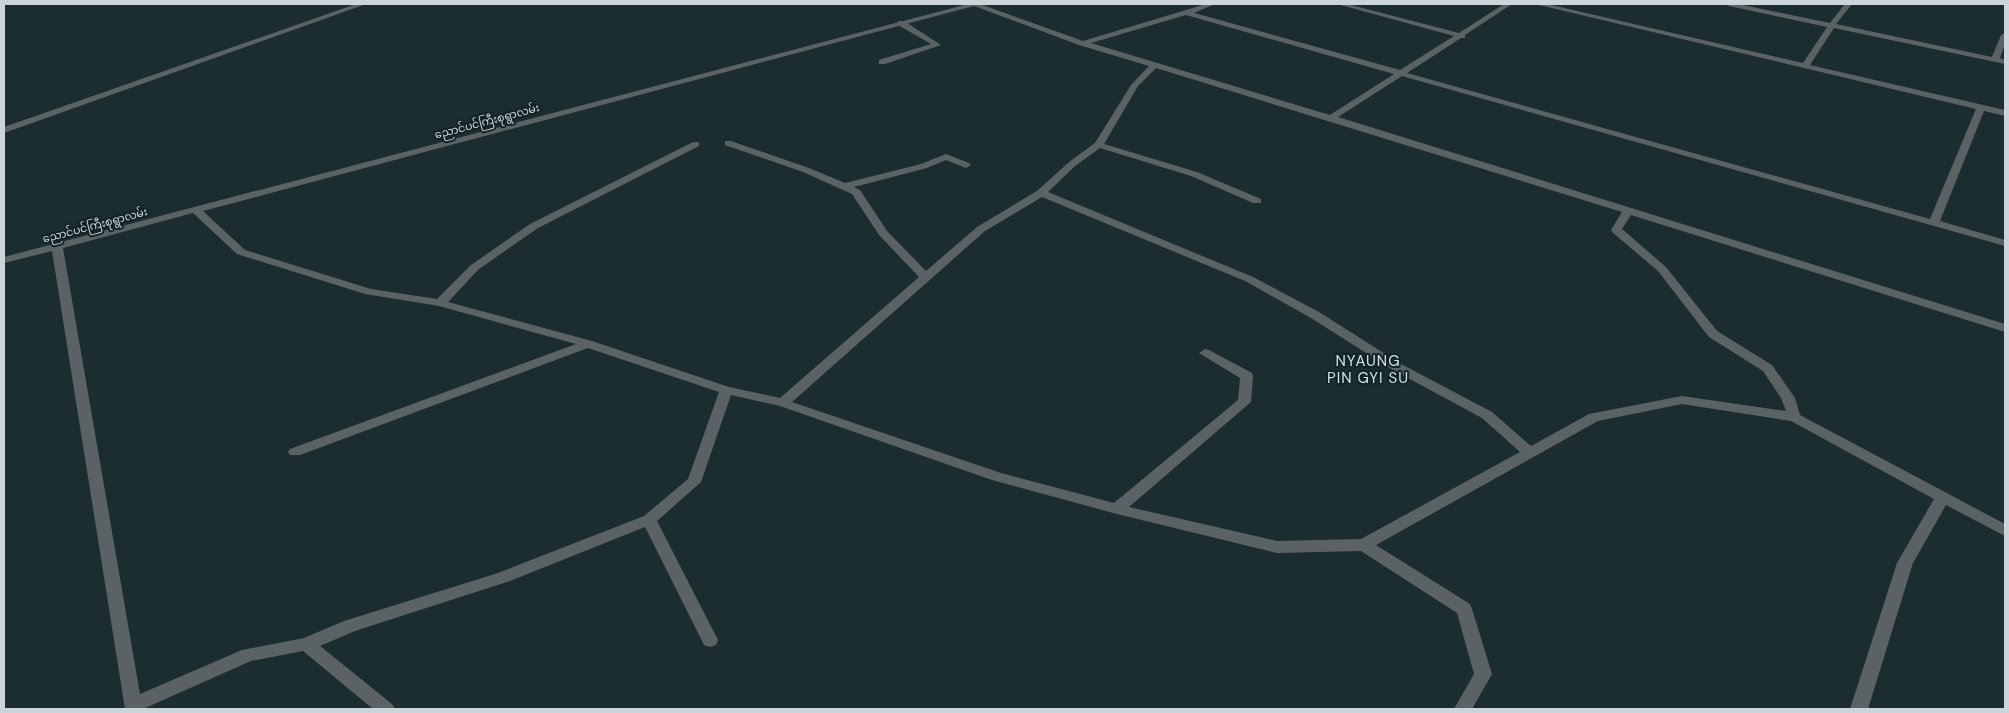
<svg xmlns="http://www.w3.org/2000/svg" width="2009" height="713" viewBox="0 0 2009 713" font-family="'DM Sans','Noto Sans Myanmar',sans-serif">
<rect width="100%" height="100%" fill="#1c2d32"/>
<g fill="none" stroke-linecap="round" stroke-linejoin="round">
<path fill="#5a6264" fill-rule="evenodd" d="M898,21H904L941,45L885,64H879V60L931,44L898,25Z"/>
<g fill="#5a6264" fill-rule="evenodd">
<path d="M356,4H366L4,133V127Z"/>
<path d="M968,4H980L1083,41L1206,4H1215L1194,13L1400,70L1454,36L1337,4H1347L1459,33L1504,4H1512L1465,35V38H1461L1407,73L1930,219L1976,109L1535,4H1547L1803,63L1827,27L1729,6L1726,4H1738L1830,23L1845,4H1852L1836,24L1992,57L2001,35L2005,33V44L2000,58L2005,60V64L1834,28L1810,65L2005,110V116L1984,111L1940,221L2005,240V246L1402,76L1338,117L2005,324V332L1631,215L1622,229L1666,267L1717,331L1772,365L1795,398L1800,415L2005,524V536L1946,505L1913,563L1868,709H1850L1897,563L1934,499L1791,421L1682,404L1598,421L1376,545L1470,604L1472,609L1492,674L1472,709H1454L1474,674L1457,613L1361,551L1277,553L1117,514L992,480L780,406L731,395L701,482L657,521L718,640L716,645L710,647L704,645L645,527L510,581L355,631L320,646L392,704L395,709H373L303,651L251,661L143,709H125L52,251L4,263V257ZM974,6L1079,45L1149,66L1131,85L1095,143L1069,162L1037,191L977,227L926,271L887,231L860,190L854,187L927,168L946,160L966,168L971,165L969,163L946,154L921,164L845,183L809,168L731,141H725V145L803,172L852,194L879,235L919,277L780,398L729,387L592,341L448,302L479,269L538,228L699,146V142H693L530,224L471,265L437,299L371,289L245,250L203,211ZM1186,15L1394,74L1330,115L1091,43ZM1156,68L1622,212L1611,230L1612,232L1658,271L1709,337L1763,371L1781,398L1786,411L1682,396L1589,414L1531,446L1492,412L1401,364L1319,312L1253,277L1048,192L1075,166L1100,148L1191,176L1253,203H1261V199L1197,172L1104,144L1138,86ZM1042,197L1245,281L1311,318L1393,370L1482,418L1520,452L1361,539L1277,541L1129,507L1251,402L1253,376L1252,373L1209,350L1205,349L1199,353L1240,378L1238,400L1114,503L1001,473L792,402L985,231ZM193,213L237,254L365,294L439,306L576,344L290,449L288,452L290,455H300L588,348L719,392L688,479L644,516L498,573L344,621L304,638L242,650L140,694L63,248Z"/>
</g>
</g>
<g text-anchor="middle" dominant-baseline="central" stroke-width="4" stroke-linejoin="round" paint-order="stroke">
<g font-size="11" fill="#cbd5d9" stroke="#132328">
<text transform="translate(487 121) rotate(-15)">ညောင်ပင်ကြီးစုရွာလမ်း</text>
<text transform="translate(95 225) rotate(-15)">ညောင်ပင်ကြီးစုရွာလမ်း</text>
</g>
<g font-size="15" letter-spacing="1" fill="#d0e5eb" stroke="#132328">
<text x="1368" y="361">NYAUNG<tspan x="1368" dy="17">PIN GYI SU</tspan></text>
</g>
</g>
<rect width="2009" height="713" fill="none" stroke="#cbd5d9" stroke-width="10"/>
</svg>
